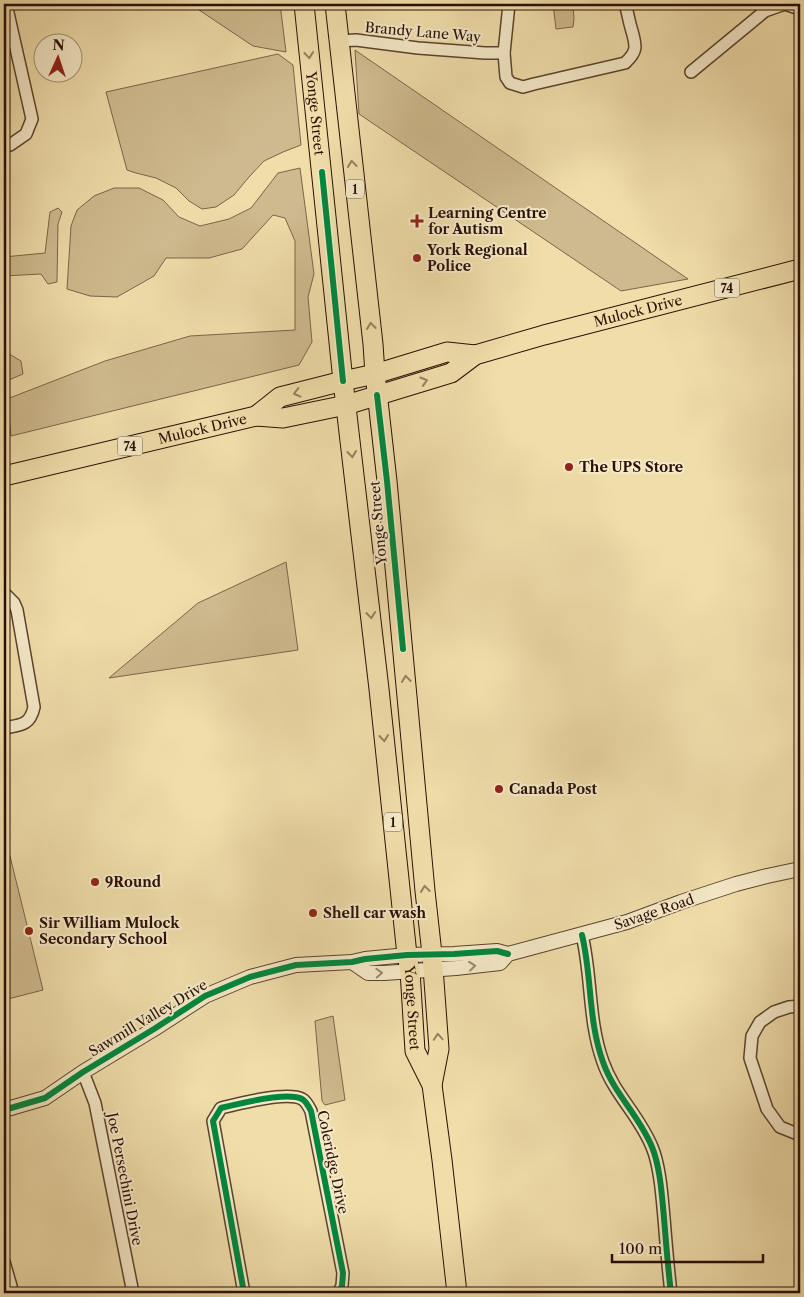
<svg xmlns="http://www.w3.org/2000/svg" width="804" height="1297" viewBox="0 0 804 1297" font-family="'Libre Caslon Text',serif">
<rect width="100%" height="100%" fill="#efddaa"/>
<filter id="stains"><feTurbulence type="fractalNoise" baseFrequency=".004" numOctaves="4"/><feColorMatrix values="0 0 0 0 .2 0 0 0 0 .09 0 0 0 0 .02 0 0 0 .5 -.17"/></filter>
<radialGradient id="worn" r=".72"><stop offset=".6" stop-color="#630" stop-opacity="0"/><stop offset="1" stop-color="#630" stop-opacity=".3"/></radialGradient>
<g fill="#ceba8e" stroke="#7c644a">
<path d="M190,4H280L286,52L253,46Z"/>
<path d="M553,4H573L574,19L573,27L556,29Z"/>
<path d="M355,50L688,279L621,291L359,114Z"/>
<path d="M278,54L293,65L301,145L283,152L264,161L249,177L234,195L216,207L202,209L189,201L176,188L156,178L136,173L127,170L106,92Z"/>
<path d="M300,168L314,274L308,297L312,342L299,365L11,436L7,399L105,361L190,336L295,330V241L285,218L273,215L242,249L209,258H166L154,276L117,297L90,296L67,289L71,226L77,210L94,196L114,188H139L163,200L179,217L200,226L229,219L251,208L278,173Z"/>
<path d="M58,208L62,212L58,224L57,282L48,284L41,274L4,276V257L45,253L50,212Z"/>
<path d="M4,351L21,361L23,374L4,382Z"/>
<path d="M286,562L298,650L109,678L198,603Z"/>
<path d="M7,844L43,990L4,1000V845Z"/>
<path d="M333,1016L345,1100L325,1105L322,1101L315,1021Z"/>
</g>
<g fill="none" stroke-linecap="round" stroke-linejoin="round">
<defs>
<g id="minor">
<path d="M509,4L504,53L506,77L510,83L523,87L534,84L625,63C638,51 636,46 632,31C629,22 628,13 625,4"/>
<path d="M339,41L356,40L418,48L485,53H504"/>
<path d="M691,72L765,11L785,4L800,9"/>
<path d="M4,146L10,145L26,134L32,119L6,4"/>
<path d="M4,593L14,603L17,610L34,707C30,726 20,725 4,728"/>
<path d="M582,935C592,976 588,1021 603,1062C614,1094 639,1115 652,1147C660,1166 662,1196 664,1218C666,1243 668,1268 671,1293"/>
<path d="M800,1006L789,1007L774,1012L760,1022L752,1036L750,1058L767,1109L780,1127L800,1135"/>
<path d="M83,1072L95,1103L133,1293"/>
<path d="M4,1262L11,1286L12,1293"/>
<path d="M244,1293L213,1121L221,1108C237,1104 287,1091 302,1099C306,1101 309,1107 311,1111L343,1273L342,1286L338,1293"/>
</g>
<g id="tertiary">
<path d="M352,962L368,973H384L456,968L500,963L508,954L627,922L681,902L736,884L767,876L800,869"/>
<path d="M4,1110L45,1098L83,1072L154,1029L205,996L250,977L296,965L352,962L365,959L407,955L454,954L497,951L508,954"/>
</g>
<g id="primary">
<path id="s1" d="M304,4L343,381L379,689L407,955L410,971L415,1051L432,1085L442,1160L457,1293"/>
<path d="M335,4L373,344L375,374L387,481L425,891L432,954L439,1049L432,1085"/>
<path d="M256,416L280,397L343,381L375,374L447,352L475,355"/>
<path id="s2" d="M4,476L256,416L283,418L346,405L451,373L475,355L544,335L800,269"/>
</g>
</defs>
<use href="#minor" stroke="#5b422e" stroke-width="14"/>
<use href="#tertiary" stroke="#5b422e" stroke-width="16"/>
<use href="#primary" stroke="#2a0f05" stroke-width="21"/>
<use href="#minor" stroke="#f5e9c8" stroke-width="11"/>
<use href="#tertiary" stroke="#f5e9c8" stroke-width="14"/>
<use href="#primary" stroke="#efddaa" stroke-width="19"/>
<defs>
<g id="cycleway">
<path d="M322,172L343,381"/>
<path d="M377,395L387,481L403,649"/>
<path d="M582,935C592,976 588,1021 603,1062C614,1094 639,1115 652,1147C660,1166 662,1196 664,1218C666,1243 668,1268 671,1293"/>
<path d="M4,1110L45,1098L83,1072L154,1029L205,996L250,977L296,965L352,962L365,959L407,955L454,954L497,951L508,954"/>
<path d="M244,1293L213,1121L221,1108C237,1104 287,1091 302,1099C306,1101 309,1107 311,1111L343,1273L342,1286L338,1293"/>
</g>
</defs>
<use href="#cycleway" stroke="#f5e9c8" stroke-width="9"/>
<use href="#cycleway" stroke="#00873e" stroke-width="6"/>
</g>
<defs><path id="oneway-chevron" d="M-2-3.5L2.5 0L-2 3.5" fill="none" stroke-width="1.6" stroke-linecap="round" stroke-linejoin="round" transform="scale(1.25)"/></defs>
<g stroke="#968060">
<use href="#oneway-chevron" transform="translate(309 55) rotate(84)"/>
<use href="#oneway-chevron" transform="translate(352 164) rotate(-96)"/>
<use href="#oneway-chevron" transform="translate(371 326) rotate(-97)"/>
<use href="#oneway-chevron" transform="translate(424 381) rotate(-17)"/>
<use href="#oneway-chevron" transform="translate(297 393) rotate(166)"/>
<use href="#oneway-chevron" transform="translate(352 454) rotate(84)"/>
<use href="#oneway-chevron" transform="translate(371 615) rotate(84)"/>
<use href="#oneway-chevron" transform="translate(406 679) rotate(-96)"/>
<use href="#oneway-chevron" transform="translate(384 738) rotate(84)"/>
<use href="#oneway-chevron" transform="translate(425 889) rotate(-96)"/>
<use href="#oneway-chevron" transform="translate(438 1037) rotate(-94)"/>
</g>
<g stroke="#9a8770">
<use href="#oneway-chevron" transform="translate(472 966) rotate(-6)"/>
<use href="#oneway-chevron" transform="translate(379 973) rotate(-3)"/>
</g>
<g fill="#8f2418" stroke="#f5e9c8" stroke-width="2">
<path d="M414.5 213.5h5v5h5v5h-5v5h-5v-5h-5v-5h5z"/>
<circle cx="417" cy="258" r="5"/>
<circle cx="569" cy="467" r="5"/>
<circle cx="499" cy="789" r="5"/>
<circle cx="95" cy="882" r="5"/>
<circle cx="313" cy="913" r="5"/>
<circle cx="29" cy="931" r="5"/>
</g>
<g text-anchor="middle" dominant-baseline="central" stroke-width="4" stroke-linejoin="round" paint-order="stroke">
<g fill="#f5e9c8" stroke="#675040" stroke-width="1">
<rect x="346" y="179.5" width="18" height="19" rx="4"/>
<rect x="714.5" y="278.5" width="25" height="19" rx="4"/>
<rect x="117.5" y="436.5" width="25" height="19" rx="4"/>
<rect x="384" y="812.5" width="18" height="19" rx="4"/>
</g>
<g font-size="12" font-weight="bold" fill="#2a0f05">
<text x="355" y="189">1</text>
<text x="727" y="288">74</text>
<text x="130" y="446">74</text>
<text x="393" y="822">1</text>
</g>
<g font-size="14" fill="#2a0f05" stroke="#f5e9c8">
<text transform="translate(423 32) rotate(5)">Brandy Lane Way</text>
<text stroke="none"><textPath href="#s1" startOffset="110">Yonge Street</textPath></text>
<text stroke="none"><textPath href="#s2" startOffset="659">Mulock Drive</textPath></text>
<text stroke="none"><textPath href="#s2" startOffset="204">Mulock Drive</textPath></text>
<text transform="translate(378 523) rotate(-95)">Yonge Street</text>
<text transform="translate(654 912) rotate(-19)">Savage Road</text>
<text stroke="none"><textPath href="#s1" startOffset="1010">Yonge Street</textPath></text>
<text transform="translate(148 1018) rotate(-31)">Sawmill Valley Drive</text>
<text transform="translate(333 1162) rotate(78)">Coleridge Drive</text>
<text transform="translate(125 1179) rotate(79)">Joe Persechini Drive</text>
</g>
<g font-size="14" font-weight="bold" fill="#2a0f05" stroke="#f5e9c8" text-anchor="start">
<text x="428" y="213">Learning Centre<tspan x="428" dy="16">for Autism</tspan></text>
<text x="427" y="250">York Regional<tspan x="427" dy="16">Police</tspan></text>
<text x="579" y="467">The UPS Store</text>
<text x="509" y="789">Canada Post</text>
<text x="105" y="882">9Round</text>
<text x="323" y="913">Shell car wash</text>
<text x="39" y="923">Sir William Mulock<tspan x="39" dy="16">Secondary School</tspan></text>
</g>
</g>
<rect width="804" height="1297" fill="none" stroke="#efddaa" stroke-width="20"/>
<rect x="5" y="5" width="794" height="1287" fill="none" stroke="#2a0f05" stroke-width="2.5"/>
<rect x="10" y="10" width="784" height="1277" fill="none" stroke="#2a0f05"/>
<g transform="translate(58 58) rotate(3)"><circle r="24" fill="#f5e9c8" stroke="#a4927a"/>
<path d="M0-4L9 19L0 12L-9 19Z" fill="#8f2418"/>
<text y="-8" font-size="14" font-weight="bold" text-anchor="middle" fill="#2a0f05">N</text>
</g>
<path d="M612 1254v8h151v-8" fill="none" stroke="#2a0f05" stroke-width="2.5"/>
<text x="619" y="1254" font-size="15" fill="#2a0f05" stroke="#f5e9c8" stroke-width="4" paint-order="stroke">100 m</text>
<rect width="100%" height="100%" filter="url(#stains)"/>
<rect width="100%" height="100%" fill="url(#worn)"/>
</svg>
